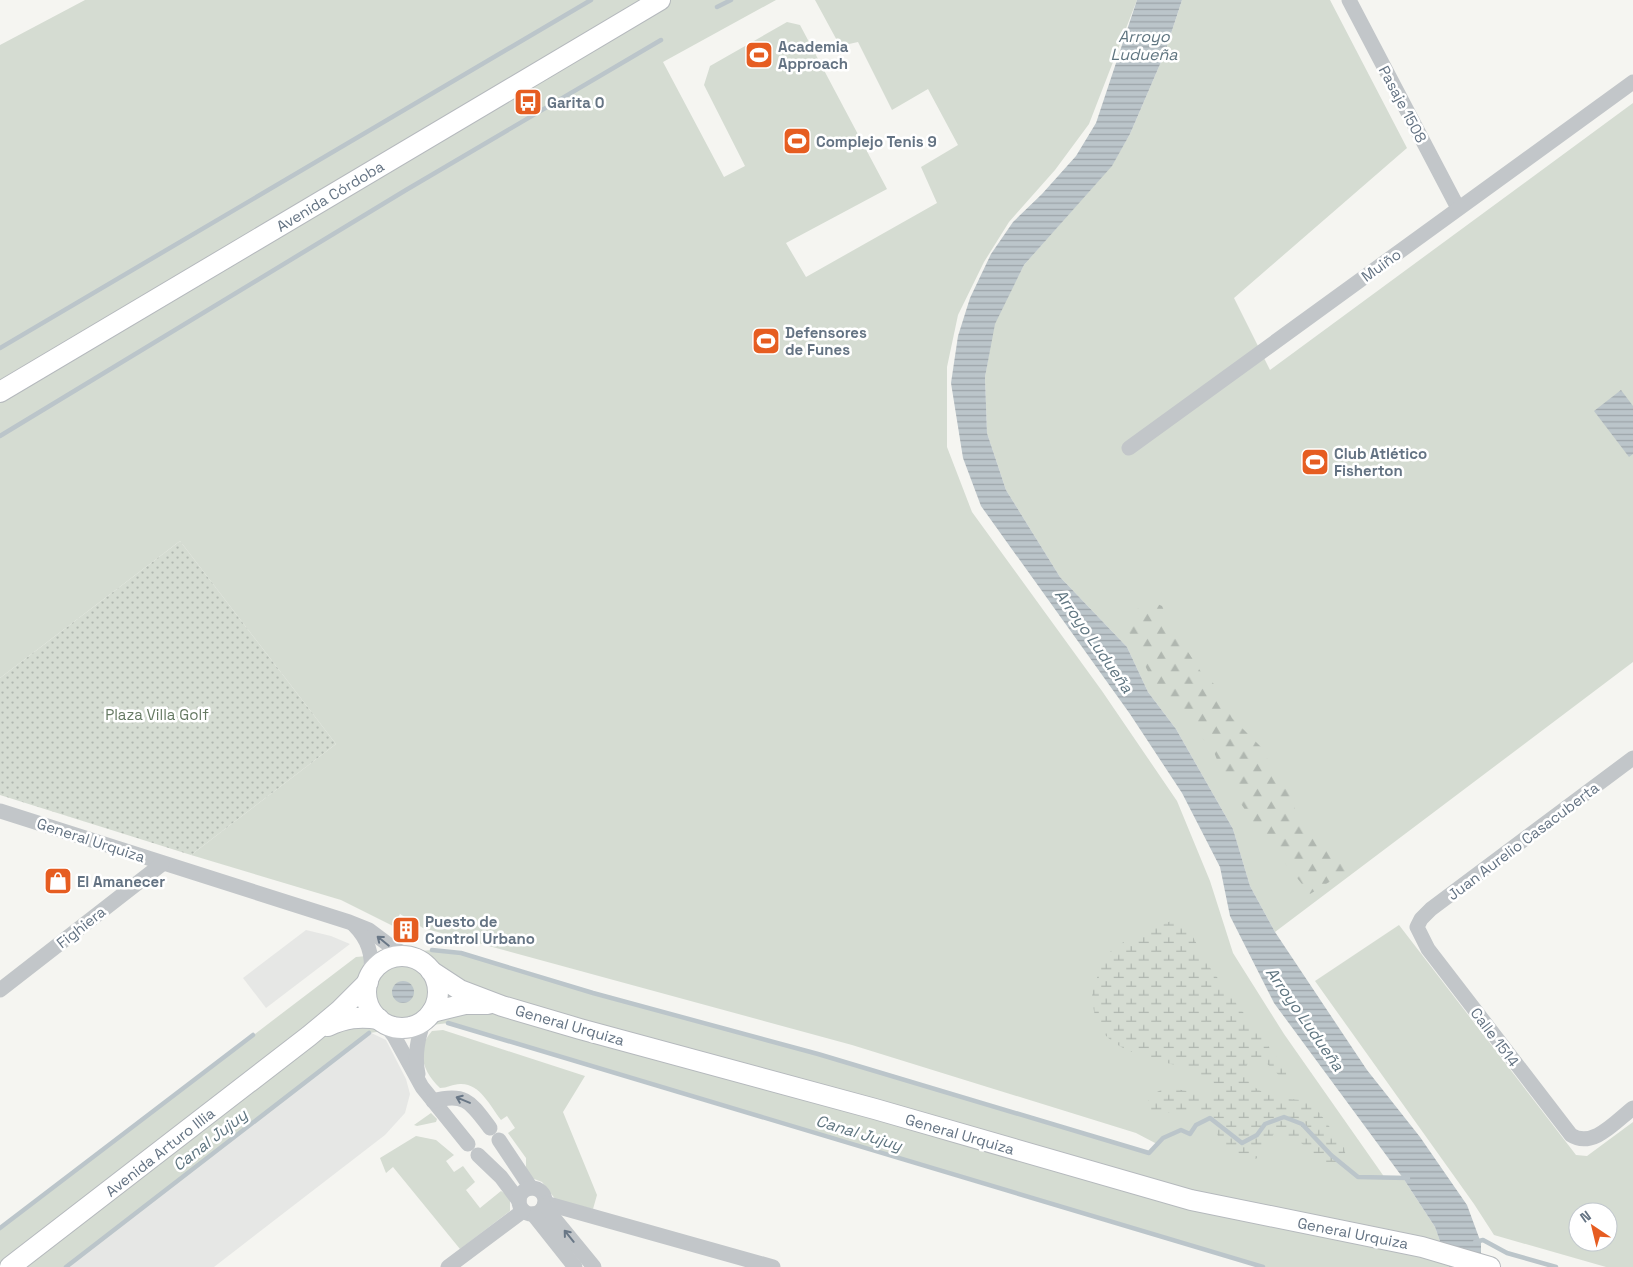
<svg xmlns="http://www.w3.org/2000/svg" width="1633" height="1267" viewBox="0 0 1633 1267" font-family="'Space Grotesk',sans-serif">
<defs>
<pattern id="forest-firs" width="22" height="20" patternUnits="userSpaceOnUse" patternTransform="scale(1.25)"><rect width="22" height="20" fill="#d5dcd2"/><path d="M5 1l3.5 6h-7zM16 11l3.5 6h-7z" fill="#b0b7b0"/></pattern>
<pattern id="wetland-marsh" width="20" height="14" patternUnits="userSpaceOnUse" patternTransform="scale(1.25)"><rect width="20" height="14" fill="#d5dcd2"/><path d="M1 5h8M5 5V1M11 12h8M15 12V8" fill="none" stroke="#b0b7b0"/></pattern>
<pattern id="park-dots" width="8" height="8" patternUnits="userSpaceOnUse" patternTransform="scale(1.25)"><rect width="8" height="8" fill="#d5dcd2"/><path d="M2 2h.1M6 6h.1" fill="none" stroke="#b0b7b0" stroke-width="1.8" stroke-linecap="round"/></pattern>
<pattern id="water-rules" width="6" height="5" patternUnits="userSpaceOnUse" patternTransform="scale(1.25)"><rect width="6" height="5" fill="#bbc5ca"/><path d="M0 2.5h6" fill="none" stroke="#9ca4a9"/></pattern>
</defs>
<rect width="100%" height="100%" fill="#f5f5f1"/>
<g fill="#e6e7e5">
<path d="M306,930L331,936L350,944L266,1008L243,978Z"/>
<path d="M363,1029L386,1040L406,1079L410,1094L405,1113L385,1135L214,1267H56Z"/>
</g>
<g fill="#d5dcd2" fill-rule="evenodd">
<path d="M85,0H776L663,62L724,177L745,166L704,85L710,66L787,22L800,25L887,189L786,243L806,277L937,203L921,167L958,145L928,89L892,110L858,42L840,46L815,0H1137L1089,124L1055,170L1009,222L984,262L958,315L947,367V447L972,512L1102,691L1177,801L1210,881L1233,953L1284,1034L1385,1178H1403L1435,1227L1449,1267H1263L448,1023L369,1033L66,1267H0V1228L356,957L432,950L461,953L593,993L818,1054L1149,1153L1157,1144L1136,1133L852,1045L423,928L400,914L393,926L341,900L191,855L336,744L180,541L0,678V45Z"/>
<path d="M1182,0H1330L1407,148L1234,298L1270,370L1633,103V662L1275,932L1250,886L1233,829L1176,729L1148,692L1127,647L1060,577L1006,490L987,433L985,377L994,324L1024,265L1112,165L1130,134L1164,55Z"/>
<path d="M1399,925L1576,1155L1587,1156L1633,1122V1267H1606L1494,1235L1474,1204L1315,981ZM1578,1212H1608V1242H1578Z"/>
<path d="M443,1030L585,1076L563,1112L597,1195L593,1209L556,1200L542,1182L529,1177L526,1172V1158L508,1133L515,1128L507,1116L501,1120C490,1106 480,1083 460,1084C453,1084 447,1088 440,1088C423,1072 415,1050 432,1031Z"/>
<path d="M431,1113L437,1119L436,1122L417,1126L414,1125Z"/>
<path d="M416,1136L436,1140L454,1155L446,1161L454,1172L463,1166L475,1182L466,1190L480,1208L501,1191L510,1197V1211L460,1249L393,1167L386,1173L380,1158Z"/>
</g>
<path fill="url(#forest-firs)" d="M1151,601L1162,606L1170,624L1201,672L1214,684L1232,718L1264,750L1272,772L1293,796L1296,817L1303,831L1320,834V845L1336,850L1350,869L1310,894L1260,832L1225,780L1214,752L1151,678L1126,626L1134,611Z"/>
<path fill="url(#wetland-marsh)" d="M1176,919L1186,924L1208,965L1286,1070L1287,1083L1262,1059L1249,1061L1243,1073C1257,1099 1284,1098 1311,1101L1344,1147L1346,1157L1337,1167L1326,1164L1301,1143L1276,1131L1256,1159C1216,1164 1223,1122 1196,1112C1187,1109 1160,1114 1149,1114L1147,1103C1164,1072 1195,1103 1221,1090C1192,1053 1103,1068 1094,1011C1093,1004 1091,996 1093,989C1097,980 1099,969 1104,960C1115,940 1155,928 1176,919Z"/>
<path fill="url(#park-dots)" d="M180,541L336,744L191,855L0,795V678Z"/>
<g fill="url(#water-rules)">
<path d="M1137,0H1182L1164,55L1130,134L1112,166L1024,265L995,324L985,377L987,433L1006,490L1060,577L1127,647L1148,692L1176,729L1233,829L1250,886L1275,932L1367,1070L1420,1137L1467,1205L1481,1243V1267H1449L1435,1227L1403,1178L1274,1003L1230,916L1220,867L1182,793L1130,714L981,506L963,458L951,383L958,336L970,298L991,254L1013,222L1042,194L1076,156L1096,123Z"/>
<path d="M1621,390L1633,406V454L1629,457L1594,411Z"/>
<circle cx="403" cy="992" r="11"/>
</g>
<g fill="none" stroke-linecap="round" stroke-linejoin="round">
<g stroke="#bbc5ca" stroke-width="4.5">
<path d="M717,7L731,0"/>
<path d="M0,348L591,0"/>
<path d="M0,436L406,190L661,40"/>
<path d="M432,950L461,953L593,993L818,1054L1149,1153L1163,1138L1181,1130L1190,1134L1196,1125L1210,1118L1242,1143L1257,1135L1265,1124L1284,1117L1302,1124L1331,1155L1358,1177L1408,1178"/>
<path d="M448,1023L1263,1267"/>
<path d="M0,1228L253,1035"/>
<path d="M1475,1242L1483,1240L1507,1253L1556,1267"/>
<path d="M66,1267L369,1033"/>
</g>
<defs>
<g id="major">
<path d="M0,392L660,0"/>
<circle cx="402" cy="992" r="36"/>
<path d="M431,971L460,990L502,1006L580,1029L875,1109L1191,1200L1422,1247L1490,1267"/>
<path d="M432,1012L465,1004H488"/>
<path d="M328,1026C345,1018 359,1016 379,1019"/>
<path d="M10,1267L309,1036L339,1011L368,982"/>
</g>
</defs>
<use href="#major" stroke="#b5b9bd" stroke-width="22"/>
<g stroke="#c2c6c9" stroke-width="15">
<path d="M1349,0L1458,208"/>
<path d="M1129,448L1633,82"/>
<path d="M1633,758L1431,909L1421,919L1417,927L1428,949L1571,1135C1593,1149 1616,1121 1633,1108"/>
<path d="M0,811L349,922L369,930L393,948L413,958"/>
<path d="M354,925C368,939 373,954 371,974"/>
<path d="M0,990L162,864"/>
<path d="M384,1023L394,1036L422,1087L468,1144"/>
<path d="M418,1074C414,1055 418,1038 424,1020"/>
<path d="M433,1101C466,1092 471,1103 490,1128"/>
<path d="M499,1140L531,1188"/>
<path d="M478,1155L501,1177L519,1201"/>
<circle cx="532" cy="1201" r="13"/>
<path d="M545,1203L773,1267"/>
<path d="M544,1206L594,1267"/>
<path d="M533,1214L575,1267"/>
<path d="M448,1267L523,1211"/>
</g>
<use href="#major" stroke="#fff" stroke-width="20"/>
</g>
<defs><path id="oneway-shaft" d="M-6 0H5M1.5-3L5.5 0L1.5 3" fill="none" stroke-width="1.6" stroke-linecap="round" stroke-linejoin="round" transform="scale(1.25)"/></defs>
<g stroke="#697786">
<use href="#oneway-shaft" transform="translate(383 941) rotate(-141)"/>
<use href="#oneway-shaft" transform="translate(463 1100) rotate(-157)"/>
<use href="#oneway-shaft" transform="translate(569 1236) rotate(-129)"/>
</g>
<defs>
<symbol id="stadium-square" viewBox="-11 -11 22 22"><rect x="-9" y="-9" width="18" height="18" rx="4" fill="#e65d21" stroke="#fff"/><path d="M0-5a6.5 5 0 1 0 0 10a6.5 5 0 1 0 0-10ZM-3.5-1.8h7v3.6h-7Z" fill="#fff"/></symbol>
<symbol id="bus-square" viewBox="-11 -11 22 22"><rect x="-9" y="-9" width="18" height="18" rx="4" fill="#e65d21" stroke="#fff"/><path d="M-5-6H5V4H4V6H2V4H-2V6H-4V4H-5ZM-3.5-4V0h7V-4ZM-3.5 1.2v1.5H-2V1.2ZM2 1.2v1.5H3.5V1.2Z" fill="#fff"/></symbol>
<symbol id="shop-square" viewBox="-11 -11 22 22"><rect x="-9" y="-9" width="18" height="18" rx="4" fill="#e65d21" stroke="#fff"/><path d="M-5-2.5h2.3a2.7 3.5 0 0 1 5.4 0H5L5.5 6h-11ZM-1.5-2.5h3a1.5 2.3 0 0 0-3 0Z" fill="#fff"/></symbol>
<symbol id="building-square" viewBox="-11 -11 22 22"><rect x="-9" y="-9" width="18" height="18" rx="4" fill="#e65d21" stroke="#fff"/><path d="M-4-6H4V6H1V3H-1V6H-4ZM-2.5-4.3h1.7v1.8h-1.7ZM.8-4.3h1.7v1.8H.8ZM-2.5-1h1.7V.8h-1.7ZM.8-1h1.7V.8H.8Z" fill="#fff"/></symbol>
</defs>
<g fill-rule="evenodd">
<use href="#stadium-square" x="743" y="39" width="32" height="32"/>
<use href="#bus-square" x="512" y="86" width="32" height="32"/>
<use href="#stadium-square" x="781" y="125" width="32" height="32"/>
<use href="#stadium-square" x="750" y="325" width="32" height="32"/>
<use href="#stadium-square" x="1299" y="446" width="32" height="32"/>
<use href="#shop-square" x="42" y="865" width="32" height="32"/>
<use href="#building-square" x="390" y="914" width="32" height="32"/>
</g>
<g text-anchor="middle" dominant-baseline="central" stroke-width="5" stroke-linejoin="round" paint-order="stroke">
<g font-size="15" font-weight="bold" fill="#647383" stroke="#fff" text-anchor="start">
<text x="778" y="46">Academia<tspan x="778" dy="17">Approach</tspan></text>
<text x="547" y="102">Garita 0</text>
<text x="816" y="141">Complejo Tenis 9</text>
<text x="785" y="332">Defensores<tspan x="785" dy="17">de Funes</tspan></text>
<text x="1334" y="453">Club Atlético<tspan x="1334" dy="17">Fisherton</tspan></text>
<text x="77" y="881">El Amanecer</text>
<text x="425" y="921">Puesto de<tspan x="425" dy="17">Control Urbano</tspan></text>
</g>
<g font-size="15" fill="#647383" stroke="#fff">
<text transform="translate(1403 104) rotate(62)">Pasaje 1508</text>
<text transform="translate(330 196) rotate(-31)">Avenida Córdoba</text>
<text transform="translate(1381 265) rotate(-36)">Muiño</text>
<text transform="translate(91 840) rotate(18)">General Urquiza</text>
<text transform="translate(1523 841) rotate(-37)">Juan Aurelio Casacuberta</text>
<text transform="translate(81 927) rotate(-38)">Fighiera</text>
<text transform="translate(570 1025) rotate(16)">General Urquiza</text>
<text transform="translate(1495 1037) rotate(53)">Calle 1514</text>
<text transform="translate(960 1134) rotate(16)">General Urquiza</text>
<text transform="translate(160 1152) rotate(-38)">Avenida Arturo Illia</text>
<text transform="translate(1353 1233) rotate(11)">General Urquiza</text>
</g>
<g font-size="15" fill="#667a63" stroke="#fff">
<text x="157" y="714">Plaza Villa Golf</text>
</g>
<g font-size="16" font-style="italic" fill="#5f7580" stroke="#fff">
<text x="1144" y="36">Arroyo<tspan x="1144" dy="18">Ludueña</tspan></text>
<text transform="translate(1094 641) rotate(55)">Arroyo Ludueña</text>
<text transform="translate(1305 1019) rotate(55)">Arroyo Ludueña</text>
<text transform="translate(859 1133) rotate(17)">Canal Jujuy</text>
<text transform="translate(210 1140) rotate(-38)">Canal Jujuy</text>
</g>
</g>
<g transform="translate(1593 1227) rotate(325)"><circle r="24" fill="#ffffff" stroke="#c1c7cd"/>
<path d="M0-4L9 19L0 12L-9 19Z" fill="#e65d21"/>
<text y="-8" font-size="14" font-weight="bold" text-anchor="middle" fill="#647383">N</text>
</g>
</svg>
